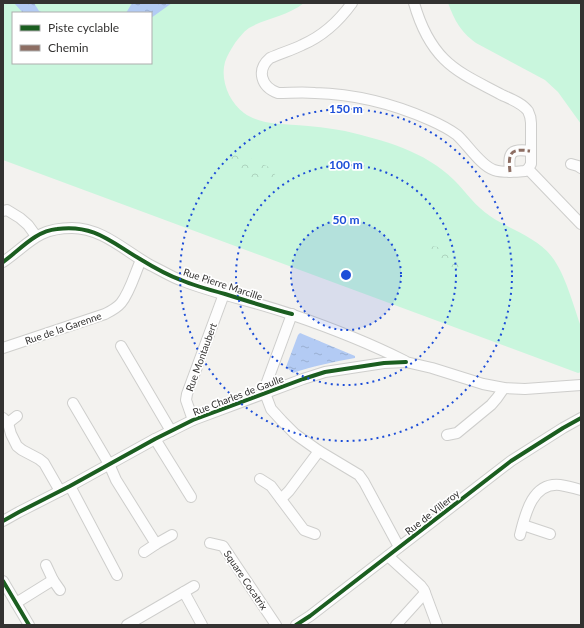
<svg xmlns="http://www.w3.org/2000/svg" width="584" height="628" viewBox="0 0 584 628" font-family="Lato,sans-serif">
<defs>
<pattern id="forest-crowns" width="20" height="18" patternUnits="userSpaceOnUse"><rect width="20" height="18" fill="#c9f6dd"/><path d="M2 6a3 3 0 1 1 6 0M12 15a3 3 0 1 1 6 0" fill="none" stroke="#add3be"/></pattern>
<pattern id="water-ripples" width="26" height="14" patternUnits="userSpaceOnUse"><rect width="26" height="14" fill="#b3cbf4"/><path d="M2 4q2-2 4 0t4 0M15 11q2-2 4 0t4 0" fill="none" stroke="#9aafd2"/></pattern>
</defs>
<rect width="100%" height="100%" fill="#f3f2ef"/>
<g fill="#c9f6dd" fill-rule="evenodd">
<path d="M3,3H304C288,16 266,18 249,28C243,32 239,38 235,43C231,49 227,56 225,62C220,80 229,102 244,113C259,124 279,124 296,125C312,126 329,128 345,131C383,140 425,151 454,180C466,192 475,206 490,216C510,230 537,237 552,257C565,274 573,304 580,324L581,328V372L578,373L3,160ZM13,13H151V63H13Z"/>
<path d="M448,3H581V124L558,92L545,80L476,43C460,31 455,21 448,3Z"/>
</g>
<g fill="url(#forest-crowns)">
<path d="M228,151L252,159L271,168L280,183L253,178L225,162L218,154Z"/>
<path d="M431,246L445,248L460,263L459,271L441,266L432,259Z"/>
</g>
<g fill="url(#water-ripples)">
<path d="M14,3H34L39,11L44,13H23Z"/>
<path d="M132,3H172L151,18V13H126Z"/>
<path d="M300,333L355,356V358C333,362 313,366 293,373L286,367L298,335Z"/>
</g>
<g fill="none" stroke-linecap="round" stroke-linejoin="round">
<defs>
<g id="minor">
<path d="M352,3C339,21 323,36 302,45C292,50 281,53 270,58C256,70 261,87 278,93C290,93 303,92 315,93C354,94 394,104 430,120C439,124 449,129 457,135C468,145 481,166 494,170C503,173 515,172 525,171L528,169L531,164V123C531,119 530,115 528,111C522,103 511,99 502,95C482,84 460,75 444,59C429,44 420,24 414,3"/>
<path d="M571,164L578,166L581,168"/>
<path d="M528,169L581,224"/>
<path d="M510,172C508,153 510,148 530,151"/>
<path d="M3,211L7,210L20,218L28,225L36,236"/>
<path d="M3,262C29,244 37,228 72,228C102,228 125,251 150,265C161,270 171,277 183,281C219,295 257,302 293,315C331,328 369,343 405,361"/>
<path d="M292,314L267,382L265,393L271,409L282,421L295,434L319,451L359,475L364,482L399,547"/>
<path d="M121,346L171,431"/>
<path d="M3,348L105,314C111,311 117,308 121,303C130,292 135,273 141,260"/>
<path d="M73,403L109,464L116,480L156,544"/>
<path d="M3,418L8,423L11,434L17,446L22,450L39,459L44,463L60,491"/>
<path d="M193,420L186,400L187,394L224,294"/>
<path d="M8,423L17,416"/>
<path d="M447,435L457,433L491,405L497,398L504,388"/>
<path d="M155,439L191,497"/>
<path d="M260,479L271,486L304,530L315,534"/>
<path d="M70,486L117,575"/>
<path d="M281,499L289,491L319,451"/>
<path d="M3,521L19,512L70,486L155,439L193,420L303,379L325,372L384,363L406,362L432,368L483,384L504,388L525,389L581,385"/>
<path d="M523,525L550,534"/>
<path d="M520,535C525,515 532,482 560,485C567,486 574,488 581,490"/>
<path d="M210,543L223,546L276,625"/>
<path d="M144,552L156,544L172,535"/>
<path d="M388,556L421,586L424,590L437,625"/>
<path d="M46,565L53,580L60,590"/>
<path d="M3,581L29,625"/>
<path d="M184,592L202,625"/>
<path d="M16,603L53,580"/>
<path d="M127,625L194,586"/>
<path d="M296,625L310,616L511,461L563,428L581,418"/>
<path d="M396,625L425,593"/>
</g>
</defs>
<use href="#minor" stroke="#cececc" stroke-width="12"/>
<use href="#minor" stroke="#fdfdfd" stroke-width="10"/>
<path stroke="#8d6e63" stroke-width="3" stroke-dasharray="6 3" stroke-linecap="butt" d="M510,172C508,153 510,148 530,151"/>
<defs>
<g id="cycleway">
<path d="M3,262C20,250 35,231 57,229C94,224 111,242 140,259C153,267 167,275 181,280C195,286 210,290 225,294C247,301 269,308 292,314"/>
<path d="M3,521L19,512L70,486L155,439L193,420L303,379L325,372L384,363L406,362"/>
<path d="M3,581L29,625"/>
<path d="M296,625L310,616L511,461L563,428L581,418"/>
</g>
</defs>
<use href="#cycleway" stroke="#fff" stroke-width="6"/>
<use href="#cycleway" stroke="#1b5e20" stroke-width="4"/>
</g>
<circle cx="346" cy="275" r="55" fill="#1d4ed8" fill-opacity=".12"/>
<g fill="none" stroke="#1d4ed8" stroke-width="2" stroke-dasharray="2 4">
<circle cx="346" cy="275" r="55"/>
<circle cx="346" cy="275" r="110"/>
<circle cx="346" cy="275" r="166"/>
</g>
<g text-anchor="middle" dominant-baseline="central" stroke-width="3.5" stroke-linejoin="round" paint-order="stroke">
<g font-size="10" fill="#333231" stroke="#fff">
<text transform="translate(223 284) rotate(18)">Rue Pierre Marcille</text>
<text transform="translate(63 328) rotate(-19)">Rue de la Garenne</text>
<text transform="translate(201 357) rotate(-70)">Rue Montaubert</text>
<text transform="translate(238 395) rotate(-21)">Rue Charles de Gaulle</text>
<text transform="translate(432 512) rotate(-38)">Rue de Villeroy</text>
<text transform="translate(246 580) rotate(56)">Square Cocatrix</text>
</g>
</g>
<circle cx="346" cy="275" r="6" fill="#1d4ed8" stroke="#fff" stroke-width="2"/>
<g font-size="12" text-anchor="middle" font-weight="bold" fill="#1d4ed8" stroke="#fff" stroke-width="3.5" stroke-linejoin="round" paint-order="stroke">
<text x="346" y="113">150 m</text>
<text x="346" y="169">100 m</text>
<text x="346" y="224">50 m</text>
</g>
<rect width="584" height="628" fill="none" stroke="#333231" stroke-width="8"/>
<rect x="12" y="12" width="140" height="52" fill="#ffffff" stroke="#adadad"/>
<rect x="20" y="25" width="20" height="6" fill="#1b5e20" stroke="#adadad"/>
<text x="48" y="32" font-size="12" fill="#333231">Piste cyclable</text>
<rect x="20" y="45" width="20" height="6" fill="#8d6e63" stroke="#adadad"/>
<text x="48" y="52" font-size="12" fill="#333231">Chemin</text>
</svg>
